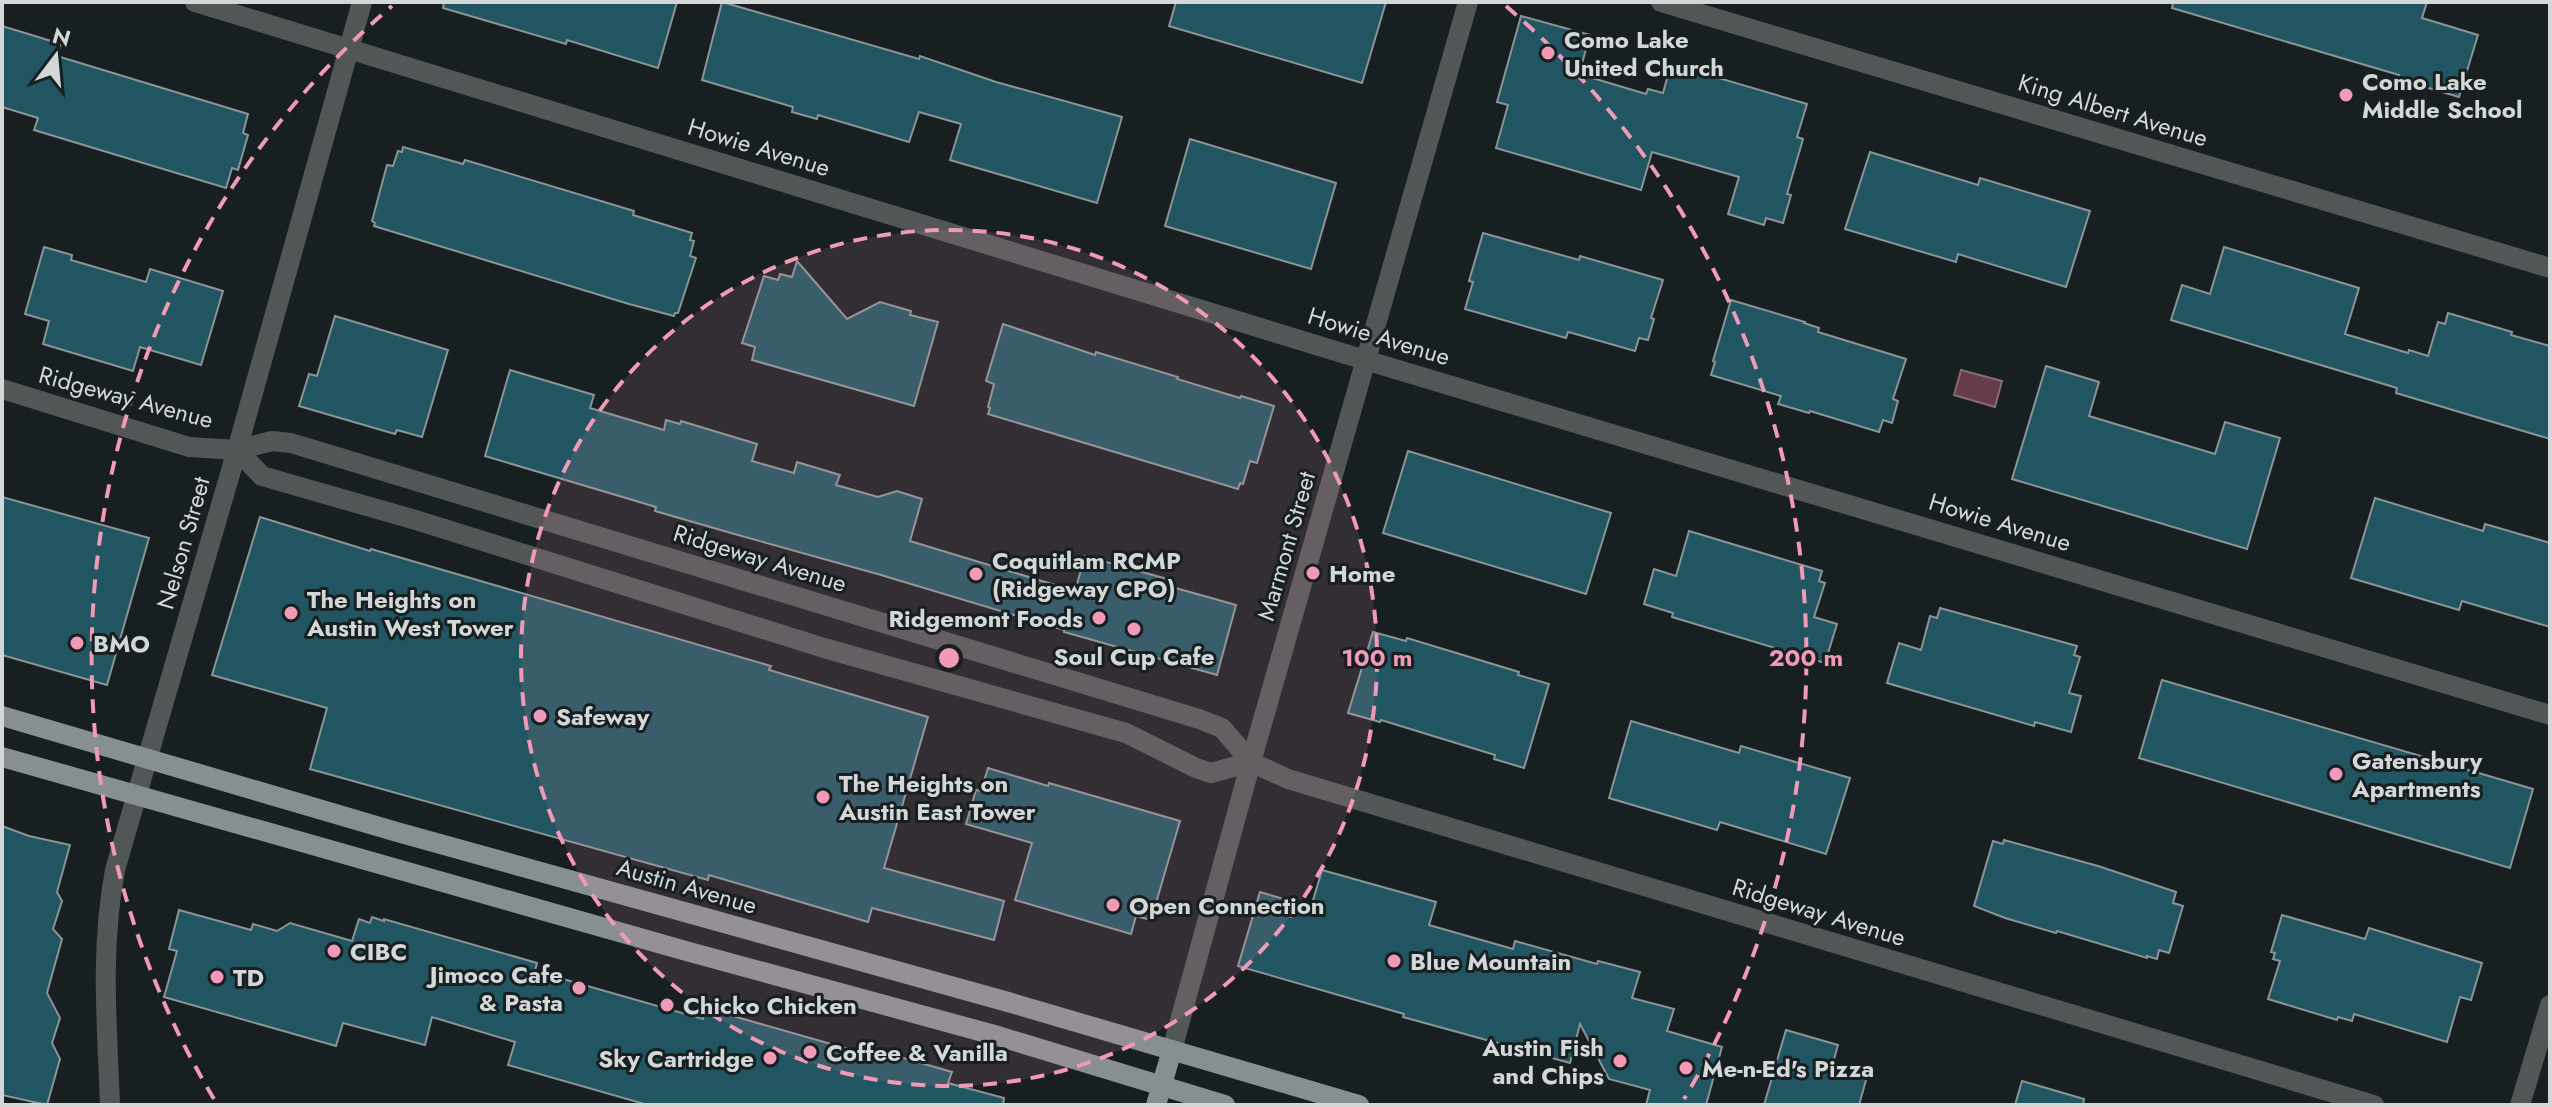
<svg xmlns="http://www.w3.org/2000/svg" width="2552" height="1107" viewBox="0 0 2552 1107" font-family="Jost,sans-serif">
<rect width="100%" height="100%" fill="#181f21"/>
<path fill="#653d4a" stroke="#866b75" stroke-width="2" d="M1961,370L2002,381L1995,407L1954,395Z"/>
<g fill="#205561" stroke="#8b9396" stroke-width="2">
<path d="M444,2H677L658,68L567,40L566,44L443,8Z"/>
<path d="M722,2L919,59L920,56L996,82L1122,117L1097,203L950,160L961,124L919,112L909,142L818,115L817,119L792,112L793,107L702,80Z"/>
<path d="M1176,2H1386L1362,83L1169,26Z"/>
<path d="M2173,2H2427L2422,18L2478,35L2459,97L2398,79L2399,75L2172,8Z"/>
<path d="M1521,16L1590,35L1579,74L1646,94L1648,89L1663,93L1671,64L1807,104L1797,137L1803,139L1787,194L1791,195L1783,223L1766,218L1764,225L1728,214L1739,177L1652,152L1641,190L1496,148L1508,105L1497,102Z"/>
<path d="M2,26L61,44L57,56L248,114L243,133L248,135L238,170L232,168L226,188L34,130L38,118L2,107Z"/>
<path d="M1190,139L1336,183L1311,269L1165,226Z"/>
<path d="M403,147L463,164L465,160L634,211L633,215L692,233L690,240L694,241L690,256L696,258L678,313H675L674,316L629,304L374,226L375,223L372,221L387,165L393,166L398,151L402,152Z"/>
<path d="M1870,152L1978,185L1980,178L2090,211L2066,287L1958,254L1956,262L1845,229Z"/>
<path d="M1483,233L1579,260L1580,256L1663,280L1651,318L1654,319L1648,340L1639,338L1635,351L1572,333L1568,332L1566,338L1465,309L1473,282L1469,281Z"/>
<path d="M44,247L72,255L71,260L146,282L150,269L223,291L201,365L140,347L133,371L43,344L49,321L25,314Z"/>
<path d="M2224,247L2359,288L2345,334L2408,353L2409,350L2428,356L2438,322L2445,324L2448,313L2512,332L2511,335L2550,346V439L2396,393L2397,388L2171,320L2182,285L2210,294Z"/>
<path d="M797,261L847,319L880,302L911,311L910,315L938,322L914,406L752,360L755,347L742,343L764,276L778,280L780,274L792,277Z"/>
<path d="M1731,300L1805,322L1804,323L1819,328L1818,332L1906,359L1893,399L1898,401L1892,423L1883,420L1879,432L1810,411L1809,413L1778,404L1781,396L1711,375L1715,362L1713,361Z"/>
<path d="M335,316L448,350L422,437L397,430L395,434L299,406L309,374L317,376Z"/>
<path d="M1003,324L1095,355L1096,352L1178,377L1177,379L1240,398L1241,396L1274,406L1257,463L1250,461L1243,484L1240,483L1238,489L988,414L990,408L988,407L994,384L986,381Z"/>
<path d="M2046,366L2099,382L2089,416L2215,454L2225,422L2280,438L2247,549L2012,479Z"/>
<path d="M510,370L594,395L590,408L664,430L666,420L680,424L681,421L757,444L752,461L794,473L797,462L840,475L836,485L878,497L897,491L922,499L910,541L1075,591L1085,556L1167,579L1165,585L1236,605L1217,675L1064,632V630L881,575L731,533L655,511L656,507L485,456Z"/>
<path d="M1408,451L1611,513L1586,594L1383,533Z"/>
<path d="M2,497L149,538L107,685L2,655Z"/>
<path d="M2375,498L2483,531L2485,524L2550,543V627L2462,601L2459,610L2351,578Z"/>
<path d="M260,517L370,551L371,549L771,666L769,670L928,717L884,868L1004,901L994,940L872,908L868,922L709,875L708,880L310,769L327,708L212,675Z"/>
<path d="M1689,531L1822,571L1819,581L1825,583L1814,617L1837,624L1825,663L1672,617L1673,613L1644,604L1654,569L1676,576Z"/>
<path d="M1940,608L2077,646L2074,655L2080,657L2069,693L2081,696L2071,732L2035,722L2034,726L1887,683L1899,643L1921,650L1930,616L1937,618Z"/>
<path d="M1373,632L1406,641L1407,638L1519,672L1518,675L1549,684L1524,768L1494,759L1495,755L1381,720L1380,722L1348,713Z"/>
<path d="M2162,680L2533,789L2510,868L2139,758Z"/>
<path d="M1631,721L1739,753L1741,746L1850,778L1826,854L1720,822L1717,830L1609,798Z"/>
<path d="M988,768L1048,786L1049,783L1180,821L1151,920L1136,916L1131,934L1015,900L1032,843L966,824L976,790L981,791Z"/>
<path d="M2,826L29,836L70,845L57,892L62,901L53,929L62,939L47,993L60,1018L52,1043L60,1059L47,1105L2,1095Z"/>
<path d="M2004,840L2098,866L2176,892L2173,903L2183,906L2169,953L2159,950L2157,959L2147,956V958L2057,931L2056,933L2005,918L1974,906L1993,841L2003,844Z"/>
<path d="M1322,870L1436,902L1429,925L1513,949L1515,941L1597,964L1598,961L1640,972L1632,998L1674,1009L1667,1031L1722,1047L1706,1105H1646L1650,1090L1609,1079L1580,1024L1570,1063L1403,1017L1404,1014L1238,966L1260,892L1311,907Z"/>
<path d="M179,910L251,930L253,924L277,931L290,923L352,941L359,919L370,923L372,917L384,921V919L537,963L535,971L703,1019L705,1008L873,1056L876,1050L952,1072L948,1083L1004,1098L1003,1105H648L508,1065L515,1042L432,1017L425,1045L343,1023L336,1046L164,997L177,951L169,949Z"/>
<path d="M2282,915L2365,939L2369,928L2482,963L2471,1000L2460,997L2447,1042L2354,1014L2352,1021L2338,1017L2337,1020L2268,999L2280,961L2273,959L2275,953L2271,952Z"/>
<path d="M1786,1030L1838,1045L1833,1063L1868,1073L1859,1105H1764Z"/>
<path d="M2022,1081L2084,1099L2083,1105H2015Z"/>
</g>
<g fill="none" stroke-linecap="round" stroke-linejoin="round">
<g stroke="#535657" stroke-width="20">
<path d="M195,2L1365,360L2550,715"/>
<path d="M1661,2L2550,268"/>
<path d="M2,389L189,447L237,450L272,441L291,443L1199,719L1222,728L1251,762L1288,779L2374,1105"/>
<path d="M237,450L262,476L419,521L824,648L1126,733L1196,768L1211,773L1251,762"/>
<path d="M1172,1050L1251,762L1468,2"/>
<path d="M110,1105C107,1024 100,950 115,870L237,450L362,2"/>
<path d="M2520,1105L2550,1005"/>
</g>
<g stroke="#888f91" stroke-width="20">
<path d="M2,716L397,832L1008,1002L1359,1105"/>
<path d="M2,757L686,951L998,1036L1225,1105"/>
<path d="M1156,1105L1172,1050"/>
</g>
</g>
<circle cx="949" cy="658" r="428" fill="#f09ab7" fill-opacity=".12"/>
<g fill="none" stroke="#f09ab7" stroke-width="4" stroke-dasharray="14 10">
<circle cx="949" cy="658" r="428"/>
<path d="M214 1099A857 857 0 0 1 392 6M1506 6A857 857 0 0 1 1684 1099"/>
</g>
<g fill="#f09ab7" stroke="#181f21" stroke-width="3">
<circle cx="1548" cy="53" r="8"/>
<circle cx="2346" cy="95" r="8"/>
<circle cx="1313" cy="573" r="8"/>
<circle cx="976" cy="574" r="8"/>
<circle cx="291" cy="613" r="8"/>
<circle cx="1099" cy="618" r="8"/>
<circle cx="1134" cy="629" r="8"/>
<circle cx="77" cy="643" r="8"/>
<circle cx="540" cy="716" r="8"/>
<circle cx="2336" cy="774" r="8"/>
<circle cx="823" cy="797" r="8"/>
<circle cx="1113" cy="905" r="8"/>
<circle cx="334" cy="951" r="8"/>
<circle cx="1394" cy="961" r="8"/>
<circle cx="217" cy="977" r="8"/>
<circle cx="579" cy="988" r="8"/>
<circle cx="667" cy="1005" r="8"/>
<circle cx="810" cy="1052" r="8"/>
<circle cx="770" cy="1058" r="8"/>
<circle cx="1620" cy="1061" r="8"/>
<circle cx="1686" cy="1068" r="8"/>
</g>
<g text-anchor="middle" dominant-baseline="central" stroke-width="6" stroke-linejoin="round" paint-order="stroke">
<g font-size="24" font-weight="bold" fill="#d3d7d8" stroke="#181f21" text-anchor="start">
<text x="1564" y="39">Como Lake<tspan x="1564" dy="28">United Church</tspan></text>
<text x="2362" y="81">Como Lake<tspan x="2362" dy="28">Middle School</tspan></text>
<text x="992" y="560">Coquitlam RCMP<tspan x="992" dy="28">(Ridgeway CPO)</tspan></text>
<text x="1329" y="573">Home</text>
<text x="307" y="599">The Heights on<tspan x="307" dy="28">Austin West Tower</tspan></text>
<text x="1083" y="618" text-anchor="end">Ridgemont Foods</text>
<text x="93" y="643">BMO</text>
<text x="1134" y="656" text-anchor="middle">Soul Cup Cafe</text>
<text x="556" y="716">Safeway</text>
<text x="2352" y="760">Gatensbury<tspan x="2352" dy="28">Apartments</tspan></text>
<text x="839" y="783">The Heights on<tspan x="839" dy="28">Austin East Tower</tspan></text>
<text x="1129" y="905">Open Connection</text>
<text x="350" y="951">CIBC</text>
<text x="1410" y="961">Blue Mountain</text>
<text x="563" y="974" text-anchor="end">Jimoco Cafe<tspan x="563" dy="28">&amp; Pasta</tspan></text>
<text x="233" y="977">TD</text>
<text x="683" y="1005">Chicko Chicken</text>
<text x="1604" y="1047" text-anchor="end">Austin Fish<tspan x="1604" dy="28">and Chips</tspan></text>
<text x="826" y="1052">Coffee &amp; Vanilla</text>
<text x="754" y="1058" text-anchor="end">Sky Cartridge</text>
<text x="1702" y="1068">Me-n-Ed's Pizza</text>
</g>
<g font-size="24" fill="#d3d7d8" stroke="#181f21">
<text transform="translate(2113 110) rotate(17)">King Albert Avenue</text>
<text transform="translate(759 147) rotate(17)">Howie Avenue</text>
<text transform="translate(1379 336) rotate(17)">Howie Avenue</text>
<text transform="translate(126 397) rotate(15)">Ridgeway Avenue</text>
<text transform="translate(2000 522) rotate(17)">Howie Avenue</text>
<text transform="translate(183 543) rotate(-74)">Nelson Street</text>
<text transform="translate(1286 546) rotate(-74)">Marmont Street</text>
<text transform="translate(760 558) rotate(17)">Ridgeway Avenue</text>
<text transform="translate(687 886) rotate(16)">Austin Avenue</text>
<text transform="translate(1819 912) rotate(17)">Ridgeway Avenue</text>
</g>
</g>
<circle cx="949" cy="658" r="12" fill="#f09ab7" stroke="#181f21" stroke-width="4"/>
<g font-size="24" text-anchor="middle" font-weight="bold" fill="#f09ab7" stroke="#181f21" stroke-width="6" stroke-linejoin="round" paint-order="stroke">
<text x="1377" y="666">100 m</text>
<text x="1806" y="666">200 m</text>
</g>
<rect width="2552" height="1107" fill="none" stroke="#d3d7d8" stroke-width="8"/>
<g transform="translate(56 56) rotate(16)" stroke="#181f21" stroke-width="6" paint-order="stroke">
<path d="M0-6L14 30L0 20L-14 30Z" fill="#d3d7d8"/>
<text y="-12" font-size="22" font-weight="bold" text-anchor="middle" fill="#d3d7d8">N</text>
</g>
</svg>
